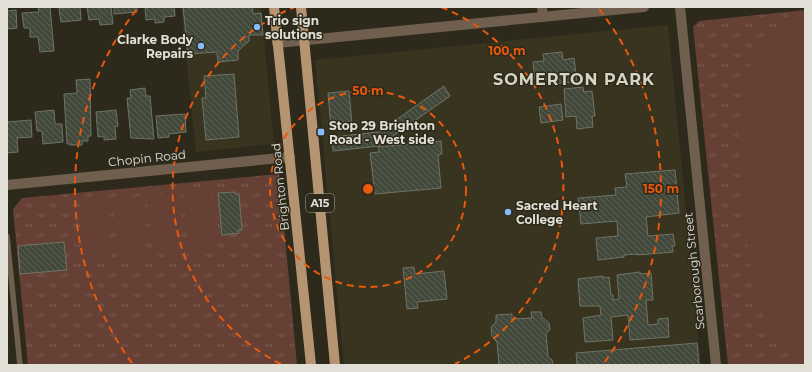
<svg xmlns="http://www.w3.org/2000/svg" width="812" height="372" viewBox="0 0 812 372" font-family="Montserrat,sans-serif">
<defs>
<pattern id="grass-tufts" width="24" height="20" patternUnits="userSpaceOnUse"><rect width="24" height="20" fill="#664035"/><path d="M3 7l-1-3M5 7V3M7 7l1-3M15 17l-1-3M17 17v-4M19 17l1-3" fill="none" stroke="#7c5b52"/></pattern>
<pattern id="building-back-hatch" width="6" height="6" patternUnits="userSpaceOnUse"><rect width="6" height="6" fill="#42493b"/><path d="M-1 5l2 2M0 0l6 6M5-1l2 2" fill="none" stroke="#5d6357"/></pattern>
</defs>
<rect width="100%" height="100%" fill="#2d2a1c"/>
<g fill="#383420">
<path d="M181,7H261L274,144L196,152Z"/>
<path d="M668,25L701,365H344L315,60Z"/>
</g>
<g fill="url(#grass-tufts)">
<path d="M805,10V365H728L693,27L699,21Z"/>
<path d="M279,174L297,365H28L13,209L22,198Z"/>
</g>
<g fill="#664035">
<path d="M805,17V353L791,346L775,333L762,314L752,288L739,166L740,98L747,74L761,47L777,32L794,21Z"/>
<path d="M211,190L216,249L188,252L183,193Z"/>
<path d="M176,193L182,252L153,255L147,196Z"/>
<path d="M142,196L147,256L119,259L113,199Z"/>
<path d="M107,200L112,259L85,261L80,203Z"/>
</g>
<g fill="url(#building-back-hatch)" stroke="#6e7566">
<path d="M38,7H50L54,51L40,52L38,37H30V28H24L22,13L39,12Z"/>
<path d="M80,7L81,20L61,22L59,8Z"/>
<path d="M87,7H111L113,24L100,25L99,19L89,20Z"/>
<path d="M114,7H137V12L114,14Z"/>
<path d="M145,7H174L175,16L164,17V22L155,23V19L146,20Z"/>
<path d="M183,7H252L253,14L261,13L263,35H249V41L238,51V60L218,62L217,52L188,54Z"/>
<path d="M7,9V11L16,10L17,28L7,29Z"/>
<path d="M562,52L563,60L574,58L577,82L547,84V79L535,80L533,62L544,61L543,54Z"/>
<path d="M234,74L239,137L206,140L202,98H206L204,76Z"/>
<path d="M90,79L91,136H88V141H82V145H70V144H67L64,94L77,93L76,80Z"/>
<path d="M444,86L450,96L379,146L333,151L332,137L379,132Z"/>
<path d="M583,87L584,92L592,91L595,116H592L593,127L577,129L576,116L566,117L564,89Z"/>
<path d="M145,88L146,96H150L154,139L131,138L127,98H131L130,90Z"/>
<path d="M349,91L352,126L331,128L328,93Z"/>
<path d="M561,104L563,120L541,123L539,107Z"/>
<path d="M54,110L55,124H62L63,142L43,144L42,131H37L35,112Z"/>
<path d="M116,110L118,126L115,127L116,139L104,140V136L98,137L96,112Z"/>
<path d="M185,114L186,132L169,134V137L158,138L156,116Z"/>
<path d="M31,120L32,137L17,138L18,152L7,153V122Z"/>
<path d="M441,141L442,154L438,155L441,188L375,194L370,153L379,152L378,147Z"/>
<path d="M675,170L679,213L646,217L648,236L673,234L675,246H672L673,252L637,255V254L624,255V257L598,260L596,238L618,236L617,221L581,224L578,198L616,195L615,188L627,187L625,174Z"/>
<path d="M235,192V194H239L242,230H238L239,233L222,235L218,193Z"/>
<path d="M64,242L67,270L20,274L18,246Z"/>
<path d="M414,267L415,274L444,271L447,299L417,302L418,308L407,309L403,268Z"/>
<path d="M640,272V274L651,273L653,300H646L648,325L658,324V319L668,318L669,337L630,340L628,315L611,317L613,340L585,342L583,318L601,315L600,306H580L578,279L603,276V278L609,277L611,295H613V300L619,299L617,275Z"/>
<path d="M531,312H541L542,317L549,323L550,330L546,333L548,357L552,360L553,365H499L497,342L492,336L491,327L496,322V315L512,314V319L532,318Z"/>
<path d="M697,343L699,365H577L576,353Z"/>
</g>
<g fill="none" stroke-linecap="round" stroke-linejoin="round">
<path stroke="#705f4e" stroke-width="5.5" d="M7,236L20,365"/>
<g stroke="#705f4e" stroke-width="10">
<path d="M542,7L543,17"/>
<path d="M680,7L716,365"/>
<path d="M7,185L290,157"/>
</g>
<path stroke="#705f4e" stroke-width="10" d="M277,43L644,7"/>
<g stroke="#b79471" stroke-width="10">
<path d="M274,7L311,365"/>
<path d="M301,7L335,365"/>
</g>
</g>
<g fill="none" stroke="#e8590c" stroke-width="2" stroke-dasharray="7 5">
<circle cx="368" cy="189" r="98"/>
<path d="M281 364A196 196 0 0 1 295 7M441 7A196 196 0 0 1 455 364"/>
<path d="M132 363A293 293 0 0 1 137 9M599 9A293 293 0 0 1 604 363"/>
</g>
<g fill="#82bcfa" stroke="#2d2a1c" stroke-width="1.5">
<circle cx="257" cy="27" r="4"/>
<circle cx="201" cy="46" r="4"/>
<rect x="317" y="128" width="8" height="8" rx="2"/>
<circle cx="508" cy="212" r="4"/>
</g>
<g text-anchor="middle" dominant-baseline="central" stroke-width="3" stroke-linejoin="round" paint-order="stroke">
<rect fill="#2d2a1c" stroke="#aba99e" stroke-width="1" x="306" y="194" width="28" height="18" rx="3"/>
<g font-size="11" font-weight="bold" fill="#e1dfd6">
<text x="320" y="203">A15</text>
</g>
<g font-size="12" font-weight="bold" fill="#e1dfd6" stroke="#2d2a1c" text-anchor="start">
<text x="265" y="20">Trio sign<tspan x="265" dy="14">solutions</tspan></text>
<text x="193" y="39" text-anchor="end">Clarke Body<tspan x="193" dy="14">Repairs</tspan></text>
<text x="329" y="125">Stop 29 Brighton<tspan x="329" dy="14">Road - West side</tspan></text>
<text x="516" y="205">Sacred Heart<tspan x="516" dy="14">College</tspan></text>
</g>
<g font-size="12" fill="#e1dfd6" stroke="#2d2a1c">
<text transform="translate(147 158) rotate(-6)">Chopin Road</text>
<text transform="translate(280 187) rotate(-96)">Brighton Road</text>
<text transform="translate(694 271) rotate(-96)">Scarborough Street</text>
</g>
<g font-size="16" font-weight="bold" letter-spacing="1" fill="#d7d4c2" stroke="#2d2a1c">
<text x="574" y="79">SOMERTON PARK</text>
</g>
</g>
<circle cx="368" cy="189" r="6" fill="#e8590c" stroke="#2d2a1c" stroke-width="2"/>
<g font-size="12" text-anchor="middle" font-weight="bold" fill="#e8590c" stroke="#2d2a1c" stroke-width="3" stroke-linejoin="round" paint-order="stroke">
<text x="507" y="55">100 m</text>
<text x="368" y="95">50 m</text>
<text x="661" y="193">150 m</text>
</g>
<rect width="812" height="372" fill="none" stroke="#e1dfd6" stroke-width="16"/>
</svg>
